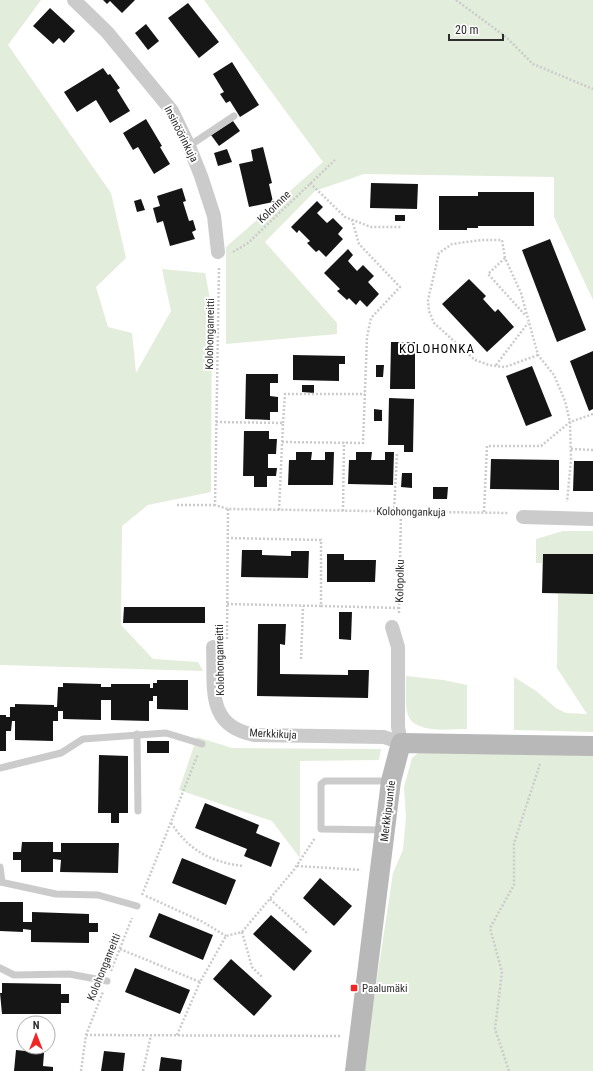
<svg xmlns="http://www.w3.org/2000/svg" width="593" height="1071" viewBox="0 0 593 1071" font-family="'Roboto Condensed',sans-serif">
<rect width="100%" height="100%" fill="#fff"/>
<g fill="#e3eddb">
<path d="M0,0H41L8,45L111,193L126,258L96,287L108,327L132,333L136,373L171,311L162,269L205,273L212,309L211,492L148,505L122,526L121,625L153,659L198,662L203,671L0,665Z"/>
<path d="M204,0H593V300L554,217V177L364,174L315,191L265,242L337,323V334L226,344V247L323,162Z"/>
<path d="M563,531H593V554H543L542,563H536V539Z"/>
<path d="M558,594H593V732L514,730V677L536,691L556,708L566,713L587,714L557,668Z"/>
<path d="M406,676L443,680L467,685V729C450,729 410,735 407,711C405,700 406,687 406,676Z"/>
<path d="M197,737L232,748L381,749L379,760L300,761V858L272,821L179,790Z"/>
<path d="M419,752L593,753V1071H363L393,873L403,850L406,817L404,787L412,758Z"/>
</g>
<g fill="#151515">
<path d="M103,0H135L122,13L110,1L107,4Z"/>
<path d="M188,3L219,42L199,58L168,18Z"/>
<path d="M50,8L75,31L64,43L59,38L53,44L33,26Z"/>
<path d="M146,24L159,41L148,50L135,33Z"/>
<path d="M232,62L259,105L240,117L230,101L226,103L220,94L224,92L213,74Z"/>
<path d="M103,68L108,75L110,74L120,88L117,90L130,111L110,123L96,100L77,112L64,92Z"/>
<path d="M146,119L162,146L160,147L170,164L154,174L138,147L133,150L123,133Z"/>
<path d="M233,121L240,131L219,146L211,135Z"/>
<path d="M263,147L272,183L269,184L273,202L249,207L239,164L253,161L251,150Z"/>
<path d="M227,149L232,162L218,166L214,153Z"/>
<path d="M371,183L418,184L417,209L370,208Z"/>
<path d="M182,188L186,201L183,202L189,221L193,220L196,230L192,232L195,239L170,246L163,221L157,223L153,208L160,206L157,196Z"/>
<path d="M478,192H534V226H478V228H467V230H439V196H478Z"/>
<path d="M141,199L145,210L137,212L134,201Z"/>
<path d="M317,201L323,207L317,213L327,223L333,218L343,228L338,234L343,239L326,257L319,250L316,252L307,243L310,241L299,230L297,233L291,227Z"/>
<rect x="395" y="215" width="10" height="6"/>
<path d="M550,239L586,330L557,342L522,250Z"/>
<path d="M348,249L353,255L348,261L357,271L363,265L374,276L368,282L379,294L367,307L360,300L356,305L349,298L347,300L337,291L340,289L324,273Z"/>
<path d="M469,279L486,296L483,299L495,312L498,309L514,327L487,352L442,304Z"/>
<path d="M391,342H415V389H390Z"/>
<path d="M593,351V409L589,411L570,361Z"/>
<path d="M293,355L345,356V364H339V381L293,380Z"/>
<path d="M376,365H384L383,377H376Z"/>
<path d="M532,366L552,416L526,426L506,376Z"/>
<path d="M246,374H278V383H270V396L278,397V412H270V420L245,419Z"/>
<path d="M302,385H314V393L302,392Z"/>
<path d="M389,398L414,399L413,452H404V445H388Z"/>
<path d="M374,409L382,410V421H374Z"/>
<path d="M244,431H269V439H277L276,454H268V468H277L276,476H267V487H254V476H243Z"/>
<path d="M296,452H312L311,460H325V452H334L333,485H288L289,460H296Z"/>
<path d="M356,452H372L371,460H385V452H394L393,485L348,484L349,460H356Z"/>
<path d="M491,459L559,460V490L490,489Z"/>
<path d="M574,461H593V491H573Z"/>
<path d="M402,473H412V488L401,487Z"/>
<path d="M433,487H448L447,499H433Z"/>
<path d="M242,550H262V555L291,556V551H309L308,578L241,577Z"/>
<path d="M327,554H344V560H376L375,582H327Z"/>
<path d="M543,554H593V594L542,593Z"/>
<path d="M124,607H205V623H123Z"/>
<path d="M339,612H352L351,640L339,639Z"/>
<path d="M258,624H286L285,645L280,644V674L348,675V670H369L368,698L257,696Z"/>
<path d="M157,680H188V710L157,709V696H153V701H149V721L111,720V700H101V720L63,719V711H58V721H53V741L15,740V721H12L11,731H6V751H0V715H6V717H10V707H15V704L54,705V707H57L58,687H63V683L101,684V687H111V684H150V688H153V683H157Z"/>
<rect x="147" y="741" width="22" height="12"/>
<path d="M99,755L128,756V813H119V823H111V813H98Z"/>
<path d="M205,803L259,825L256,833L280,843L271,867L244,856L247,849L195,828Z"/>
<path d="M22,842H53V852H61V843H119L118,873L60,872L61,860L53,859V872H21V860H13V852H21Z"/>
<path d="M182,858L236,880L226,905L172,883Z"/>
<path d="M320,878L352,906L334,926L303,898Z"/>
<path d="M0,902H23V922H32V912L89,914V923H98V932H89V943L31,942V930L23,929V932L0,931Z"/>
<path d="M159,913L213,935L203,960L149,937Z"/>
<path d="M271,915L312,951L294,971L253,934Z"/>
<path d="M231,959L272,996L254,1016L213,979Z"/>
<path d="M135,968L190,990L180,1014L125,992Z"/>
<path d="M2,983L61,984V994H69V1003H61V1014H2L0,993H2Z"/>
<path d="M16,1050L44,1053L43,1066L53,1067V1071H14Z"/>
<path d="M104,1051L125,1053L123,1071H101Z"/>
<path d="M161,1057L182,1060L181,1071H159Z"/>
</g>
<g fill="none" stroke-linecap="round" stroke-linejoin="round">
<g stroke="#cbcbcb" stroke-width="2.5" stroke-dasharray="2 2" stroke-linecap="butt">
<path d="M456,0L506,37L533,64L593,89"/>
<path d="M310,183L345,217L371,227H401"/>
<path d="M233,252L248,243L335,160"/>
<path d="M505,258L488,274L526,316"/>
<path d="M219,268L215,505L228,509L509,513"/>
<path d="M538,355L505,367L489,365L475,360L434,323L429,311L428,300L439,253L452,244L482,240H502L505,258L521,293L538,355L554,375L565,401L570,422L571,460L567,502"/>
<path d="M496,365L528,323"/>
<path d="M216,422L283,423L279,510"/>
<path d="M283,423L285,394H365"/>
<path d="M282,442L363,443L367,337L371,318L400,287L359,244L352,220"/>
<path d="M571,449L593,450"/>
<path d="M177,505H215"/>
<path d="M343,511L344,442"/>
<path d="M394,512L397,453"/>
<path d="M484,512L487,446H541L570,422L593,414"/>
<path d="M227,604L321,606V540L228,538"/>
<path d="M321,606L399,608"/>
<path d="M399,613L401,512"/>
<path d="M227,639L228,509"/>
<path d="M301,659L303,606"/>
<path d="M171,823C189,850 210,862 243,866"/>
<path d="M297,866L361,870"/>
<path d="M142,895L198,754"/>
<path d="M146,896L203,922L226,936"/>
<path d="M270,899L307,933"/>
<path d="M242,932L252,967L262,977"/>
<path d="M120,949L200,982L226,936L242,932L293,871L315,838"/>
<path d="M111,971L132,918"/>
<path d="M86,1035L341,1036"/>
<path d="M177,1035L200,982"/>
<path d="M81,1071L86,1035L103,992"/>
<path d="M143,1071L151,1035"/>
<path d="M509,1071L495,1029L502,972L490,928L514,885V843L540,764"/>
</g>
<g stroke="#cbcbcb" stroke-width="7">
<path d="M189,146L234,116"/>
<path d="M137,734L138,811"/>
<path d="M0,768L61,753L83,739L166,733L202,744"/>
<path d="M383,830L321,829V784L325,781H389"/>
<path d="M0,867L2,882"/>
<path d="M0,882L56,894L98,895L137,906"/>
<path d="M0,968L14,975L69,974L107,981"/>
</g>
<g stroke="#cbcbcb" stroke-width="14">
<path d="M74,0L107,32L172,111L189,146L201,176L214,216L218,252"/>
<path d="M523,517L593,519"/>
<path d="M392,627L398,647V727L401,743"/>
<path d="M213,647C215,687 205,726 255,735L384,737L401,743"/>
</g>
<path stroke="#b8b8b8" stroke-width="20" d="M355,1071L391,781L401,743L593,746"/>
</g>
<rect fill="#f12524" stroke="#fff" stroke-width="1.5" x="350" y="984" width="8" height="8" rx="2"/>
<g text-anchor="middle" dominant-baseline="central" stroke-width="4" stroke-linejoin="round" paint-order="stroke">
<g font-size="11" fill="#2e2e2e" stroke="#fff">
<text transform="translate(181 134) rotate(63)">Insinöörinkuja</text>
<text transform="translate(274 207) rotate(-44)">Kolorinne</text>
<text transform="translate(210 334) rotate(-89)">Kolohonganreitti</text>
<text transform="translate(411 512) rotate(1)">Kolohongankuja</text>
<text transform="translate(400 581) rotate(-89)">Kolopolku</text>
<text transform="translate(220 660) rotate(-91)">Kolohonganreitti</text>
<text transform="translate(273 734) rotate(3)">Merkkikuja</text>
<text transform="translate(388 811) rotate(-83)">Merkkipuuntie</text>
<text transform="translate(104 967) rotate(-68)">Kolohonganreitti</text>
</g>
<g font-size="11" fill="#2e2e2e" stroke="#fff" text-anchor="start">
<text x="362" y="988">Paalumäki</text>
</g>
<g font-size="13" letter-spacing="1" fill="#000" stroke="#fff">
<text x="437" y="348">KOLOHONKA</text>
</g>
</g>
<g transform="translate(36 1035)"><circle r="19" fill="#ffffff" stroke="#ababab"/>
<path d="M0-3L7 15L0 10L-7 15Z" fill="#f12524"/>
<text y="-6" font-size="11" font-weight="bold" text-anchor="middle" fill="#2e2e2e">N</text>
</g>
<path d="M449 34v6h54v-6" fill="none" stroke="#2e2e2e" stroke-width="2"/>
<text x="455" y="34" font-size="12" fill="#2e2e2e" stroke="#ffffff" stroke-width="3" paint-order="stroke">20 m</text>
</svg>
